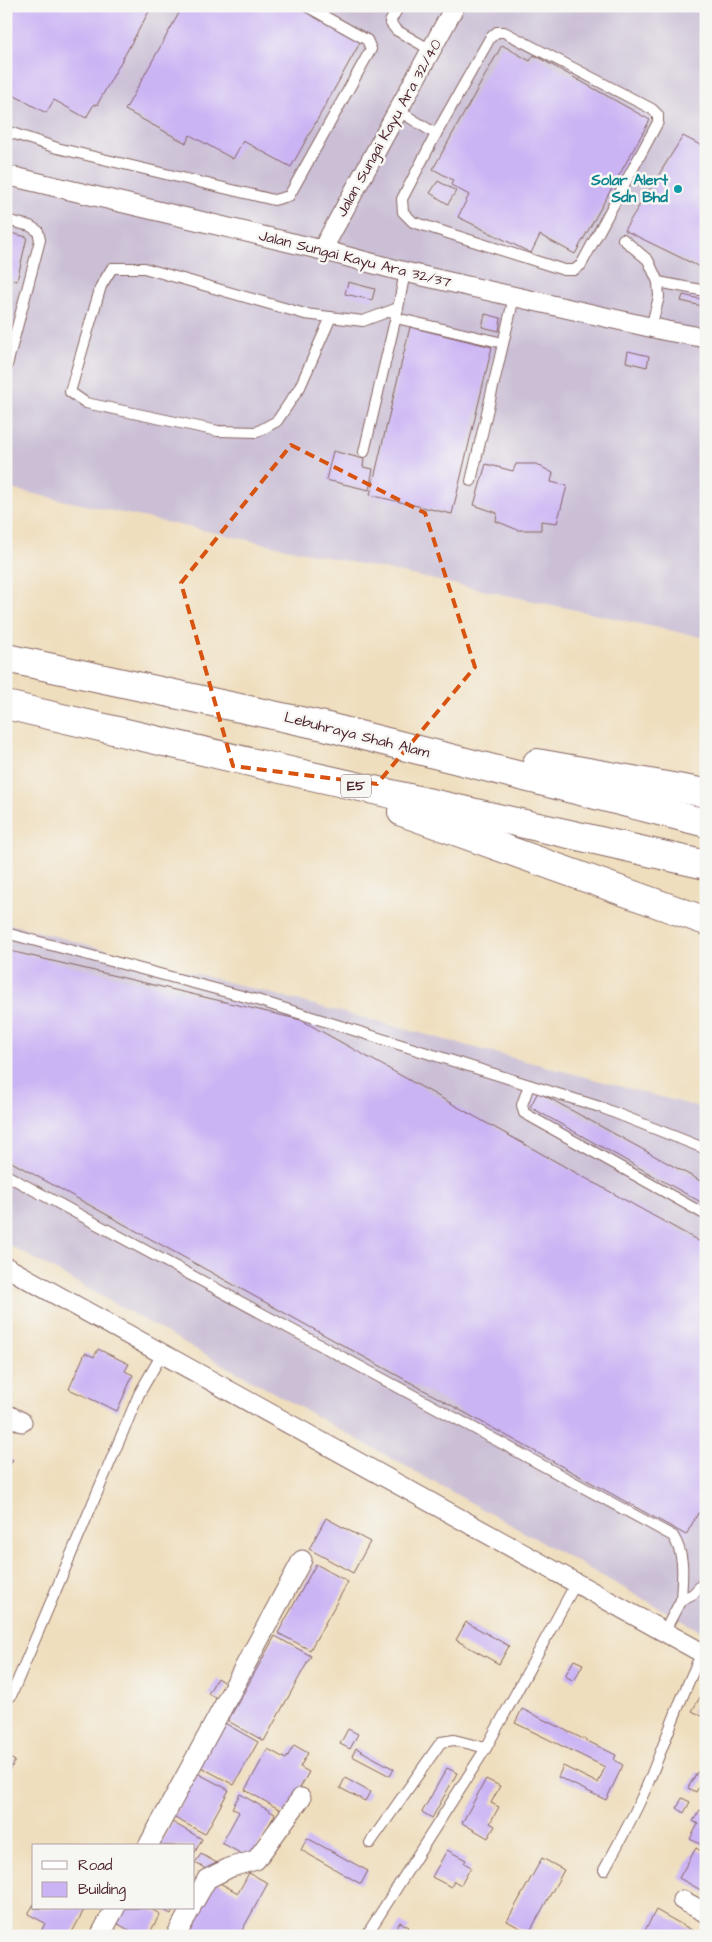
<svg xmlns="http://www.w3.org/2000/svg" width="712" height="1942" viewBox="0 0 712 1942" font-family="'Architects Daughter',sans-serif">
<rect width="100%" height="100%" fill="#f6f6f2"/>
<filter id="ink" filterUnits="userSpaceOnUse"><feTurbulence type="fractalNoise" baseFrequency=".02" numOctaves="2"/><feDisplacementMap in="SourceGraphic" scale="10" xChannelSelector="R" yChannelSelector="G"/><feConvolveMatrix kernelMatrix="1 2 1 2 8 2 1 2 1" color-interpolation-filters="sRGB"/></filter>
<filter id="wash" filterUnits="userSpaceOnUse"><feTurbulence type="fractalNoise" baseFrequency=".0096" numOctaves="4" result="noise"/><feDisplacementMap in="SourceGraphic" scale="20" xChannelSelector="R" yChannelSelector="G"/><feGaussianBlur stdDeviation="1.12" result="paint"/><feColorMatrix in="noise" values="0 0 0 0 0 0 0 0 0 0 0 0 0 0 0 0 0 1.4 0 .05"/><feComposite in="paint" operator="in"/></filter>
<g filter="url(#wash)">
<rect width="100%" height="100%" fill="#efdebd"/>
<g fill="#cbbfd5">
<path d="M6,6H706V638L6,488Z"/>
<path d="M6,923L706,1109V1634L6,1243Z"/>
</g>
<g id="blocks">
<g fill="#cbb4f4">
<path d="M6,6H152L97,105L94,104L86,118L54,100L46,113L6,91Z"/>
<path d="M183,6H299L361,41L291,167L243,141L233,159L190,135L186,143L125,110Z"/>
<path d="M502,45L530,61L534,55L650,120L575,254L540,235L531,253L458,217L469,195L451,185L453,180L433,169Z"/>
<path d="M683,136L706,148V270L624,230Z"/>
<path d="M438,181L456,191L448,204L430,193Z"/>
<path d="M6,232L27,237L17,281L6,278Z"/>
<path d="M348,282L375,289L372,300L345,294Z"/>
<path d="M683,295L704,300L702,306L681,301Z"/>
<path d="M485,314L501,318L499,331L482,327Z"/>
<path d="M410,327L492,347L452,514L370,495Z"/>
<path d="M628,351L649,356L647,367L626,362Z"/>
<path d="M333,451L364,459L363,467L373,469L369,490L326,480Z"/>
<path d="M486,464L513,471L516,464H536L553,473L551,482L567,486L557,523L541,521V530H518L496,521L497,513L474,505Z"/>
<path d="M6,950L301,1020L706,1245V1518L698,1513L686,1535L6,1159Z"/>
<path d="M538,1092L706,1184V1205L530,1107Z"/>
<path d="M98,1349L129,1364L125,1371L133,1375L117,1411L69,1389L85,1353L94,1357Z"/>
<path d="M6,1457L13,1460L6,1472Z"/>
<path d="M326,1518L370,1542L353,1573L309,1549Z"/>
<path d="M316,1564L348,1582L310,1650L278,1633Z"/>
<path d="M466,1622L509,1646L499,1664L456,1640Z"/>
<path d="M275,1636L311,1656L264,1741L228,1721Z"/>
<path d="M574,1660L583,1664L574,1681L565,1676Z"/>
<path d="M217,1678L228,1685L219,1700L208,1694Z"/>
<path d="M706,1687V1718L692,1711Z"/>
<path d="M522,1709L616,1755L614,1760L623,1765L606,1800L558,1777L563,1766L598,1783L605,1767L515,1723Z"/>
<path d="M221,1721L258,1742L234,1785L197,1765Z"/>
<path d="M348,1729L358,1734L350,1749L340,1744Z"/>
<path d="M294,1745L308,1753L300,1767L309,1772L286,1813L245,1790L268,1749L286,1759Z"/>
<path d="M356,1748L394,1769L390,1776L352,1756Z"/>
<path d="M6,1756L15,1761L6,1777Z"/>
<path d="M447,1768L457,1773L432,1818L422,1812Z"/>
<path d="M697,1772L705,1776L696,1792L688,1788Z"/>
<path d="M197,1773L229,1790L205,1834L173,1817Z"/>
<path d="M345,1778L370,1792L365,1801L340,1788Z"/>
<path d="M486,1779L500,1786L491,1803L499,1807L490,1823L495,1826L488,1838L462,1823Z"/>
<path d="M240,1794L275,1814L251,1859L222,1843L239,1812L232,1808Z"/>
<path d="M682,1798L690,1802L684,1813L677,1808Z"/>
<path d="M700,1810L706,1813V1847L690,1839L698,1824L693,1821Z"/>
<path d="M172,1822L202,1839L194,1854V1846H159Z"/>
<path d="M307,1838L368,1871L361,1884L301,1850Z"/>
<path d="M696,1848L706,1854V1893L679,1878Z"/>
<path d="M447,1850L466,1860L464,1863L471,1867L461,1885L454,1881L451,1887L432,1877Z"/>
<path d="M201,1854L217,1863L212,1872L195,1863Z"/>
<path d="M542,1858L564,1870L529,1933L507,1921Z"/>
<path d="M249,1873L268,1883L239,1936H196L188,1931L216,1881L238,1893Z"/>
<path d="M34,1904V1908H85L70,1936H39L45,1923L28,1914Z"/>
<path d="M120,1908H149L160,1914L148,1936H139L113,1921Z"/>
<path d="M160,1908H174L171,1914Z"/>
<path d="M656,1910L702,1936H642Z"/>
<path d="M400,1922L409,1927L404,1936H392Z"/>
<path d="M116,1930L126,1936H113Z"/>
</g>
</g>
</g>
<g filter="url(#ink)">
<use href="#blocks" fill-opacity="0" stroke="#84625e" stroke-width="1"/>
<g fill="none" stroke-linecap="round" stroke-linejoin="round">
<defs>
<g id="service">
<path d="M399,6L390,22L396,30L431,50"/>
<path d="M497,32H504L652,109L658,115V122L581,265L574,270H564L413,222L403,212L402,199L436,134L490,38Z"/>
<path d="M399,111L436,134"/>
<path d="M6,131L57,148L274,200L289,196L371,49L367,40L306,6"/>
<path d="M6,220L30,226L38,231L40,240L6,369"/>
<path d="M623,239L648,260L658,282L659,297L651,327"/>
<path d="M658,282L706,291"/>
<path d="M331,317L300,387L277,421L257,432L218,431L86,403L70,392L101,286L112,268H144L305,314L363,321L398,308L405,272"/>
<path d="M396,318L503,343"/>
<path d="M364,452L398,308"/>
<path d="M471,481L514,297"/>
<path d="M6,933L257,1000L600,1107L706,1149"/>
<path d="M529,1085L522,1105L524,1113L706,1215"/>
<path d="M6,1175L673,1536C686,1557 682,1576 681,1600"/>
<path d="M664,1632L681,1600L693,1594L706,1580"/>
<path d="M11,1696L139,1394L162,1354"/>
<path d="M370,1843L441,1742L454,1740L486,1748"/>
<path d="M604,1870C619,1843 634,1816 646,1788C665,1743 680,1697 702,1653"/>
<path d="M366,1936L486,1748L576,1583"/>
</g>
<g id="minor">
<path d="M6,175L322,250L405,272L667,331L706,338"/>
<path d="M322,250L455,6"/>
<path d="M6,1267L706,1655"/>
<path d="M6,1414L22,1422"/>
<path d="M148,1846L302,1560"/>
<path d="M682,1900L706,1913"/>
<path d="M194,1902L207,1879L231,1867L256,1860L301,1798"/>
<path d="M100,1936L115,1908"/>
<path d="M176,1936L191,1908"/>
</g>
<g id="motorway">
<path d="M6,658L324,726L706,823"/>
<path d="M6,705L263,765L706,865"/>
<path d="M537,763L706,793"/>
<path d="M402,812L706,921"/>
</g>
</defs>
<use href="#service" stroke="#84625e" stroke-width="12"/>
<use href="#minor" stroke="#84625e" stroke-width="21"/>
<use href="#motorway" stroke="#84625e" stroke-width="30"/>
<use href="#service" stroke="#fff" stroke-width="10"/>
<use href="#minor" stroke="#fff" stroke-width="19"/>
<use href="#motorway" stroke="#fff" stroke-width="28"/>
</g>
</g>
<path fill="none" stroke="#d8530f" stroke-width="4" stroke-dasharray="10 6" stroke-linejoin="round" d="M291,445L425,513L475,667L377,784L233,766L181,583Z"/>
<circle fill="#0f9aa8" stroke="#f6f6f2" stroke-width="2" cx="678" cy="189" r="5"/>
<g text-anchor="middle" dominant-baseline="central" stroke-width="5" stroke-linejoin="round" paint-order="stroke">
<rect fill="#f6f6f2" stroke="#7e6067" stroke-width="1" x="341" y="774.5" width="30" height="23" rx="4"/>
<g font-size="14" font-weight="bold" fill="#4a1f2b">
<text x="356" y="786">E5</text>
</g>
<g font-size="15" fill="#4a1f2b" stroke="#f6f6f2">
<text transform="translate(389 128) rotate(-61)">Jalan Sungai Kayu Ara 32/40</text>
<text transform="translate(355 259) rotate(14)">Jalan Sungai Kayu Ara 32/37</text>
<text transform="translate(357 735) rotate(14)">Lebuhraya Shah Alam</text>
</g>
<g font-size="15" font-weight="bold" fill="#0d838f" stroke="#f6f6f2" text-anchor="end">
<text x="668" y="180">Solar Alert<tspan x="668" dy="17">Sdn Bhd</tspan></text>
</g>
</g>
<rect width="712" height="1942" fill="none" stroke="#f6f6f2" stroke-width="25"/>
<rect x="32" y="1844" width="162" height="65" fill="#f6f6f2" stroke="#b1a0a2"/>
<rect x="42" y="1861" width="25" height="8" fill="#ffffff" stroke="#b1a0a2"/>
<text x="78" y="1870" font-size="15" fill="#4a1f2b">Road</text>
<rect x="42" y="1882" width="25" height="15" fill="#cbb4f4" stroke="#b1a0a2"/>
<text x="78" y="1894" font-size="15" fill="#4a1f2b">Building</text>
</svg>
